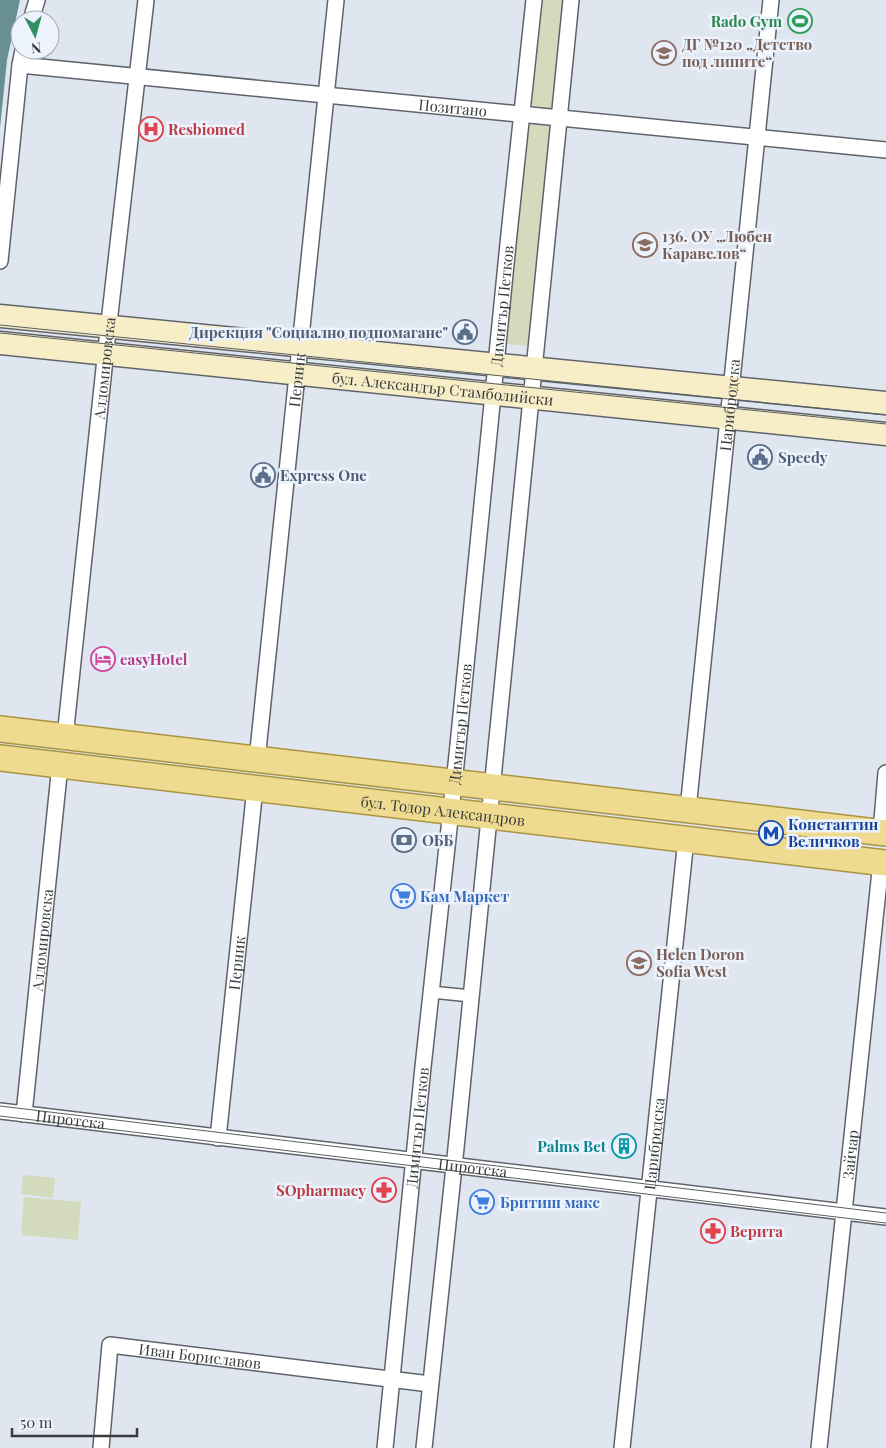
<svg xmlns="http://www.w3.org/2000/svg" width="886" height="1448" viewBox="0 0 886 1448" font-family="'Playfair Display',serif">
<rect width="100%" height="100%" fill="#e0e6ef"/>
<g fill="#d3dbbc">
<path d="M534,0H571L536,347L498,343Z"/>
<path d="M23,1175L55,1178L53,1198L21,1194Z"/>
<path d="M24,1197L81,1202L78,1240L21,1235Z"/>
</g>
<path fill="#689092" d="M0,0H20L7,60L0,128Z"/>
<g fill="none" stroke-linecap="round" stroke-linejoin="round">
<defs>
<path id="pedestrian" d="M431,992L471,996"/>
<g id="minor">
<path d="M31,20L37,0"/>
<path id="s1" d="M20,65L886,150"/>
<path d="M0,261L20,65L23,50"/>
<path id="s2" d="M65,737L107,340L146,0"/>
<path id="s3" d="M257,760L336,0"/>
<path id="s4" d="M688,809L771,0"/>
<path d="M881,832L886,773"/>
<path id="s5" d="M0,1111L886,1217"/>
<path id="s6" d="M24,1114L60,765"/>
<path id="s7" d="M218,1138L255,788"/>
<path id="s8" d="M101,1448L110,1345L430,1384"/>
<path id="s9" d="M385,1448L423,1067L457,755L509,234L534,0"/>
<path d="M424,1448L456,1148L571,0"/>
<path id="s10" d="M622,1448L686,839"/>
<path id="s11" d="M819,1448L881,862"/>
</g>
<g id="secondary">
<path d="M0,316L886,403"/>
<path id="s12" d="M0,343L886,434"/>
</g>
<g id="primary">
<path d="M0,729L886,833"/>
<path id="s13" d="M0,758L886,863"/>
</g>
</defs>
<use href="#pedestrian" stroke="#5f646c" stroke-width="14"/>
<use href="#minor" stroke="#5f646c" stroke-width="18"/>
<use href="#secondary" stroke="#5f646c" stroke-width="25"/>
<use href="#primary" stroke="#a99443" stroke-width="28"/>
<use href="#pedestrian" stroke="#fff" stroke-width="11"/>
<use href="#minor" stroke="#fff" stroke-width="15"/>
<use href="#secondary" stroke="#f7edc7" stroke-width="22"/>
<use href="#primary" stroke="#efdb8f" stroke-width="25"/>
<g stroke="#5a5e62" stroke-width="1">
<path d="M0,325L886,415"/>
<path d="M0,333L886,424"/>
<path d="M0,1106L886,1213"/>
<path d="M0,1116L886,1223"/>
</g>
</g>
<defs>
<symbol id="stadium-ring" viewBox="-11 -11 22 22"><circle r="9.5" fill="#edf3fc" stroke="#2e9e5b" stroke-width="1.5"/><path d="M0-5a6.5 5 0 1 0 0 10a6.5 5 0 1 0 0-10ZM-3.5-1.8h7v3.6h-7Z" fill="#2e9e5b"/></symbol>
<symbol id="school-ring" viewBox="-11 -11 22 22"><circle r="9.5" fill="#edf3fc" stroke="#8d6e63" stroke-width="1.5"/><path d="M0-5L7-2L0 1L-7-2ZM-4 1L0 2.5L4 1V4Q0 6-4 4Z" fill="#8d6e63"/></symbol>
<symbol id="hospital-ring" viewBox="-11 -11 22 22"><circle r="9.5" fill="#edf3fc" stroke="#e0444e" stroke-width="1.5"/><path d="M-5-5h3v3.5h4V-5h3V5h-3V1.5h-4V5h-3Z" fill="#e0444e"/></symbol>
<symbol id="civic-ring" viewBox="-11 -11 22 22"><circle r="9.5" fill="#edf3fc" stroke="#5c6f8a" stroke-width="1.5"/><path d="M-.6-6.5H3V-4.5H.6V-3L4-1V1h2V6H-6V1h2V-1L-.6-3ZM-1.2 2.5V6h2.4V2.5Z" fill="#5c6f8a"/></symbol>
<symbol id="hotel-ring" viewBox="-11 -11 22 22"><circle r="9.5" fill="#edf3fc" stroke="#d1479c" stroke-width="1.5"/><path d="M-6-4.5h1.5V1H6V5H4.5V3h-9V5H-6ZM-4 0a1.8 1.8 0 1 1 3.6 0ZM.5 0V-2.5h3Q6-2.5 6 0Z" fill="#d1479c"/></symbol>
<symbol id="metro-ring" viewBox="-11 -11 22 22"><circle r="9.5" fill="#edf3fc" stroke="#1a4fb4" stroke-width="1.5"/><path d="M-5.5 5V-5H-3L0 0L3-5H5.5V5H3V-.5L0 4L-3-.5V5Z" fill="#1a4fb4"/></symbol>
<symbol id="bank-ring" viewBox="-11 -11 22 22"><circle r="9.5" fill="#edf3fc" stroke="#5c6f8a" stroke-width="1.5"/><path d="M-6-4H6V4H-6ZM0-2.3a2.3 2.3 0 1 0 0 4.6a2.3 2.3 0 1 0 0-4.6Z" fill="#5c6f8a"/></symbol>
<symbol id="supermarket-ring" viewBox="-11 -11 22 22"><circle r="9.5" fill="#edf3fc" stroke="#3f7fe0" stroke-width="1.5"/><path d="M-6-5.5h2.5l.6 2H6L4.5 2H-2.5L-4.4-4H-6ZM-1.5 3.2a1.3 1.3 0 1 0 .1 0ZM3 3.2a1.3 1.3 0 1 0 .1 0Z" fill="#3f7fe0"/></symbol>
<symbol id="building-ring" viewBox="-11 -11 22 22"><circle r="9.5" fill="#edf3fc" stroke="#0f9aa8" stroke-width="1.5"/><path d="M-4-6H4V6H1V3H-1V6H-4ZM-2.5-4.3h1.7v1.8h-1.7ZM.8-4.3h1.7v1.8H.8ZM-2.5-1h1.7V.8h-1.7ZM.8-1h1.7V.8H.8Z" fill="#0f9aa8"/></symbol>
<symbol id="pharmacy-ring" viewBox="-11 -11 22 22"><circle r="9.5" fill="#edf3fc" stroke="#e0444e" stroke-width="1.5"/><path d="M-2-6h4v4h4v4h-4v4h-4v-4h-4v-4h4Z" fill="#e0444e"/></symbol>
</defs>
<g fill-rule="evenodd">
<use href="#stadium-ring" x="786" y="7" width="28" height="28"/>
<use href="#school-ring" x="650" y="39" width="28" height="28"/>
<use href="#hospital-ring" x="137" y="115" width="28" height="28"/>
<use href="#school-ring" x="631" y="231" width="28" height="28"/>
<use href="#civic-ring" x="451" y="318" width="28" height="28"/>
<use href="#civic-ring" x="746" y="443" width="28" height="28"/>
<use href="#civic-ring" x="249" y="461" width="28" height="28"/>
<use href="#hotel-ring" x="89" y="645" width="28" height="28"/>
<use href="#metro-ring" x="757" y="819" width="28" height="28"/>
<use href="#bank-ring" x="390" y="826" width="28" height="28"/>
<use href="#supermarket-ring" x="389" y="882" width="28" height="28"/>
<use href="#school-ring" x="625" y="949" width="28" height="28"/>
<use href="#building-ring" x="610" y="1132" width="28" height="28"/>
<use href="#pharmacy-ring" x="370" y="1176" width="28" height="28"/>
<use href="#supermarket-ring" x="468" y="1188" width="28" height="28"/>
<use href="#pharmacy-ring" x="699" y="1217" width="28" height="28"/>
</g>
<g text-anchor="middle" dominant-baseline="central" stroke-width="5" stroke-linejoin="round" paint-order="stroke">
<g font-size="15" font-weight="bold" fill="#27864d" stroke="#edf3fc" text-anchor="end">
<text x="782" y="21">Rado Gym</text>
</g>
<g font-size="15" font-weight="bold" fill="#785e54" stroke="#edf3fc" text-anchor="start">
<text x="682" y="44">ДГ №120 „Детство<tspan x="682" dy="17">под липите“</tspan></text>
<text x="662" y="236">136. ОУ „Любен<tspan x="662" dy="17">Каравелов“</tspan></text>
<text x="656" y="954">Helen Doron<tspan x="656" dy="17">Sofia West</tspan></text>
</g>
<g font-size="15" fill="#393c3f" stroke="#edf3fc">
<text stroke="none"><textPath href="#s1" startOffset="435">Позитано</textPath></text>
<text stroke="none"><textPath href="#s9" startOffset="1148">Димитър Петков</textPath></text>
<text stroke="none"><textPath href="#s2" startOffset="371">Алдомировска</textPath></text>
<text stroke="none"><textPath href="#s3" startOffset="382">Перник</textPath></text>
<text stroke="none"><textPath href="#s12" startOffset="445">бул. Александър Стамболийски</textPath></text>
<text stroke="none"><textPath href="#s4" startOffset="406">Царибродска</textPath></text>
<text stroke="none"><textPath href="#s9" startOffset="728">Димитър Петков</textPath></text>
<text stroke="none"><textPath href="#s13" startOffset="446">бул. Тодор Александров</textPath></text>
<text stroke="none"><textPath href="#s6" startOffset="175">Алдомировска</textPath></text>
<text stroke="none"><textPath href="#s7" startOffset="176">Перник</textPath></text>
<text stroke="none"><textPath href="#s5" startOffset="71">Пиротска</textPath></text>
<text stroke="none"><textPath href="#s9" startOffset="322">Димитър Петков</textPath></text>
<text stroke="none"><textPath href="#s10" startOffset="306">Царибродска</textPath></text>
<text stroke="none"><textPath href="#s11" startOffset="295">Зайчар</textPath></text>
<text stroke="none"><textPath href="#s5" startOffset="476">Пиротска</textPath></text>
<text stroke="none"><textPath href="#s8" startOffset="194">Иван Бориславов</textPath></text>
</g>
<g font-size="15" font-weight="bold" fill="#be3a42" stroke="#edf3fc" text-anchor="start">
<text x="168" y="129">Resbiomed</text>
<text x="366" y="1190" text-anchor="end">SOpharmacy</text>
<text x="730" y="1231">Верита</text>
</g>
<g font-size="15" font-weight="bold" fill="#4e5e75" stroke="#edf3fc" text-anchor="start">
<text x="448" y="332" text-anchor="end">Дирекция "Социално подпомагане"</text>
<text x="778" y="457">Speedy</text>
<text x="280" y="475">Express One</text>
<text x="422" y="840">ОББ</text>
</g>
<g font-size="15" font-weight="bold" fill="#b23c85" stroke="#edf3fc" text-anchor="start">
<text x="120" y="659">easyHotel</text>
</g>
<g font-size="15" font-weight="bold" fill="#164399" stroke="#edf3fc" text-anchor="start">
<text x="788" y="824">Константин<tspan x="788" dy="17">Величков</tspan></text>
</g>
<g font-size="15" font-weight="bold" fill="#366cbe" stroke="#edf3fc" text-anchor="start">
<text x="420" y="896">Кам Маркет</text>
<text x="500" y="1202">Бритиш макс</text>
</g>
<g font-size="15" font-weight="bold" fill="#0d838f" stroke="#edf3fc" text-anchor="end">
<text x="606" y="1146">Palms Bet</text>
</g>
</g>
<g transform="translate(35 35) rotate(174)"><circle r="24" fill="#edf3fc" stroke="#a5aab0"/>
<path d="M0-4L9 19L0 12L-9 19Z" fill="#328f66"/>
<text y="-8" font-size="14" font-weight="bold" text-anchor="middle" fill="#393c3f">N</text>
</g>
<path d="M12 1428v8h125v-8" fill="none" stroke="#393c3f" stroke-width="2.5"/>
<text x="20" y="1428" font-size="15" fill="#393c3f" stroke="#edf3fc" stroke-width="4" paint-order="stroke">50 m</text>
</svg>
